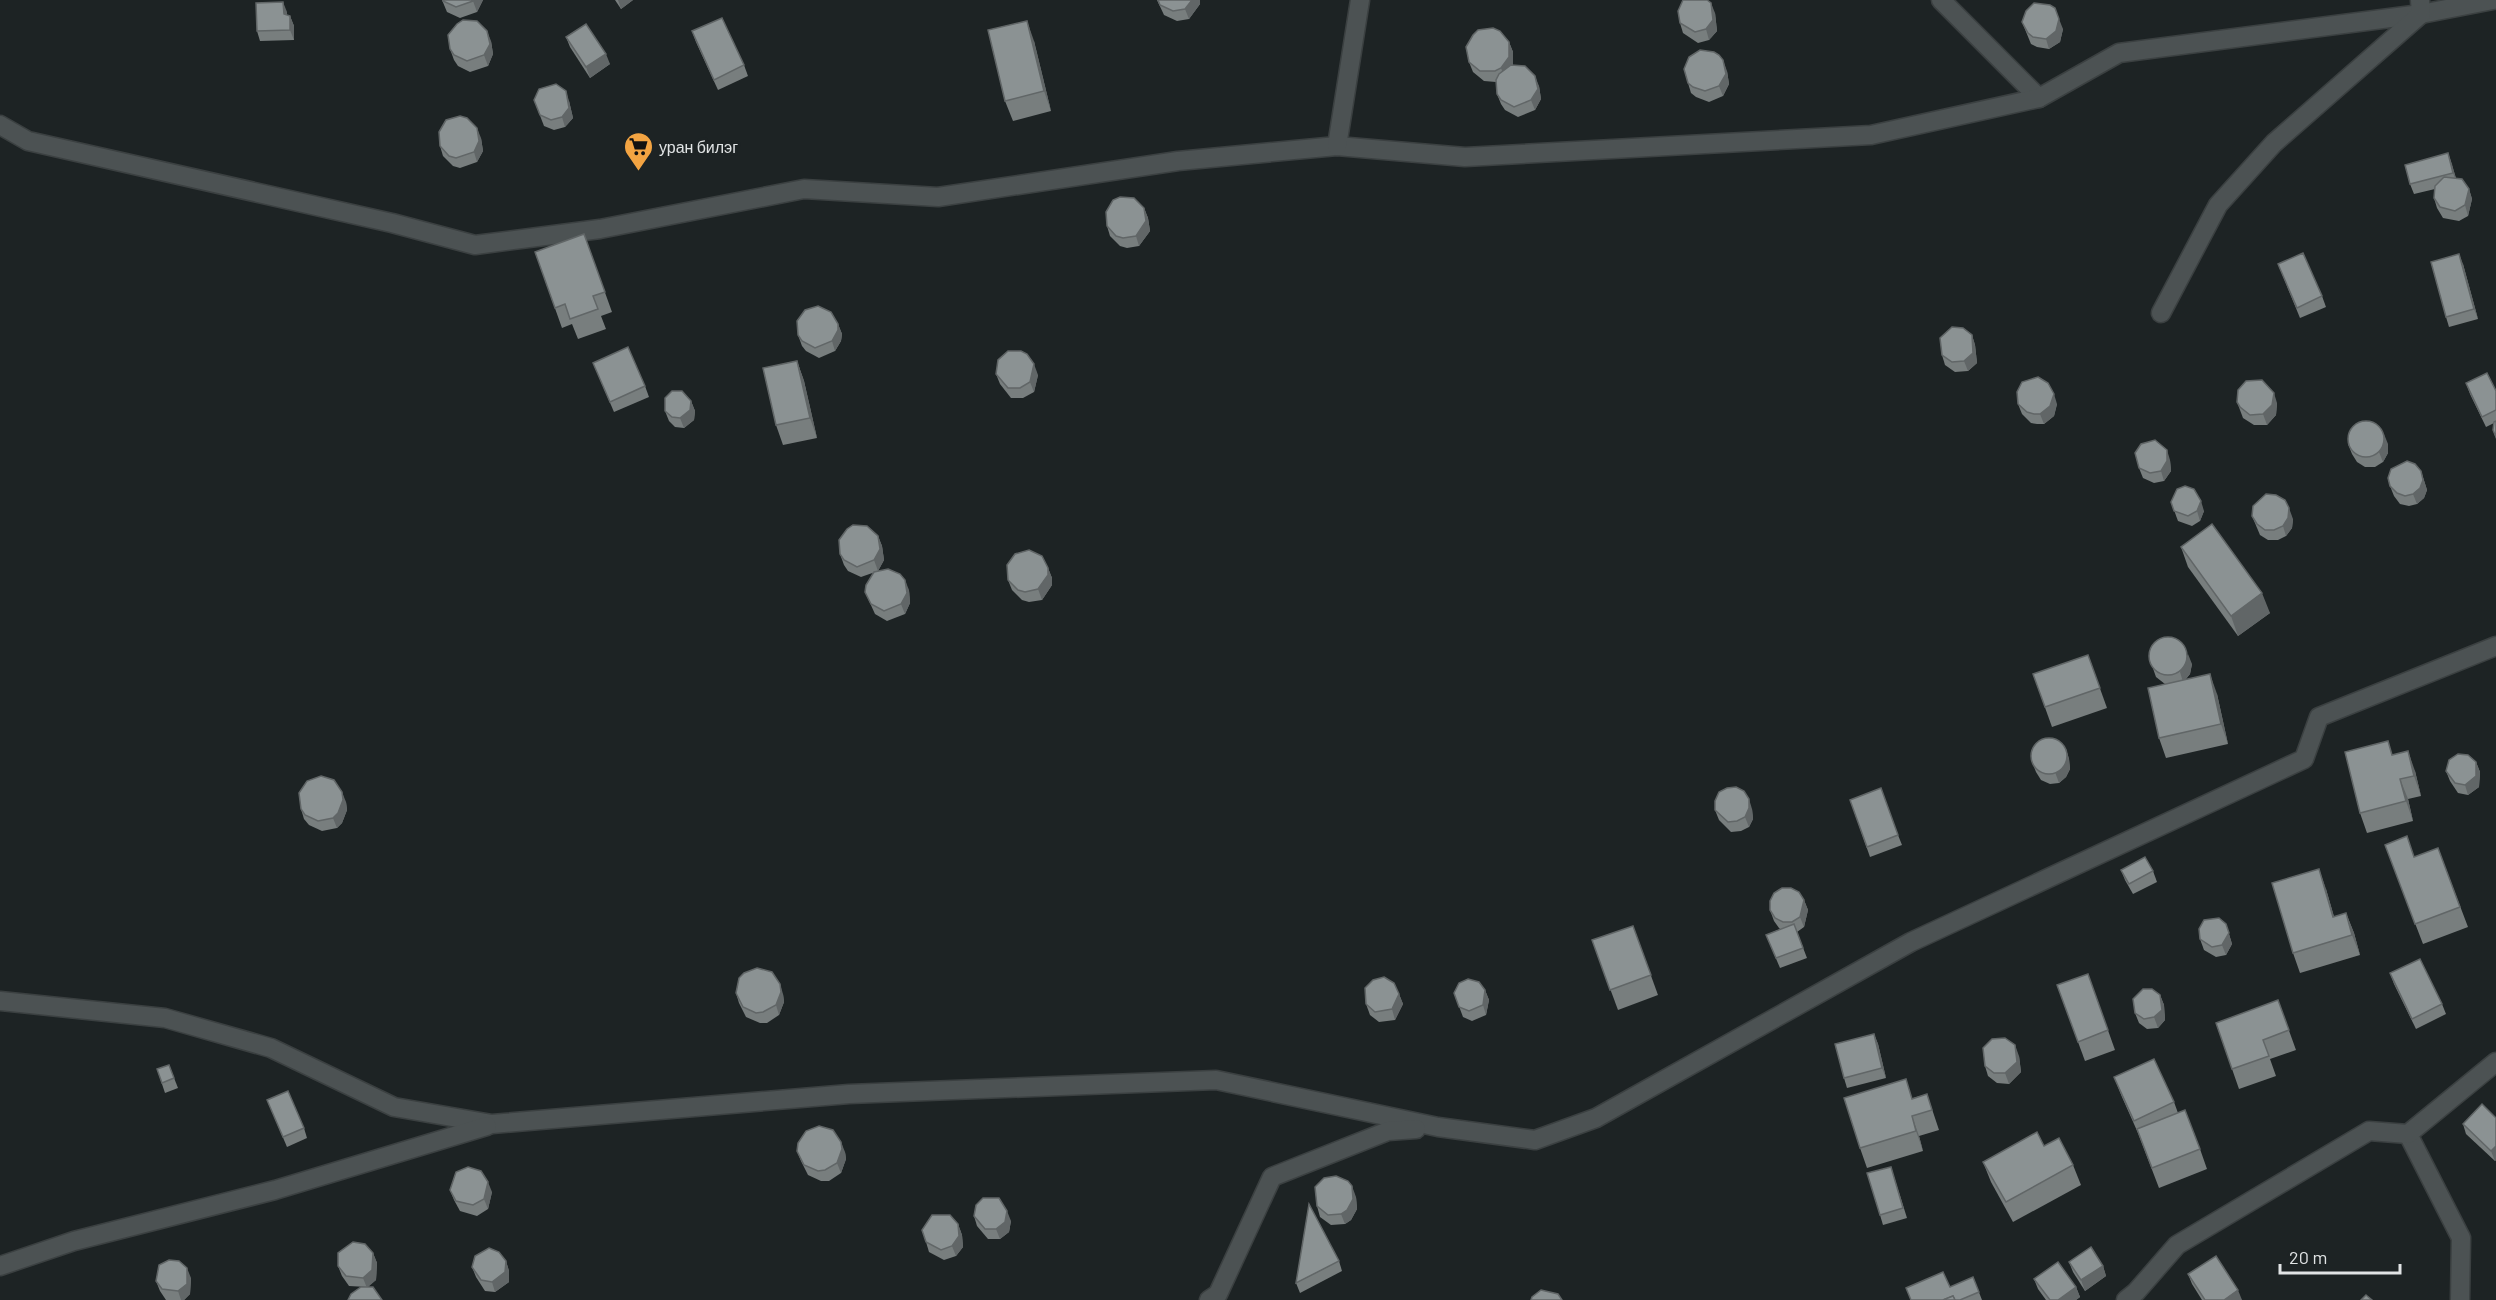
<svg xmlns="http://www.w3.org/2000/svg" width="2496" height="1300" viewBox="0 0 2496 1300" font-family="Barlow,sans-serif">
<rect width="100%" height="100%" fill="#1d2324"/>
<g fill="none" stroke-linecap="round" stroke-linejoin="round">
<defs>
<g id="street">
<path d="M1941,0L2039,98"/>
<path d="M0,125L28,141L392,223L475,245L600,229L804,189L938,197L1178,161L1337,146L1465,157L1871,135L2039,98L2119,53L2421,14L2493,0"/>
<path d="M1337,146L1360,0"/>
<path d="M2161,313L2218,205L2274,143L2421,14L2420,0"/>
<path d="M0,1001L165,1018L271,1048L394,1107L492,1124L849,1094L1216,1080L1438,1127L1535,1140L1596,1118L1911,942L2304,759L2319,717L2496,646"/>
<path d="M2408,1134L2461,1238L2460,1300"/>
<path d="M0,1266L74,1241L275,1190L487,1126"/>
<path d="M1209,1300L1218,1294L1272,1177L1388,1131L1416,1129"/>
<path d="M2126,1300L2136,1292L2177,1245L2369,1131L2408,1134L2496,1062"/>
</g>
</defs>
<use href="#street" stroke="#3b4041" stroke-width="21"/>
<use href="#street" stroke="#4c5253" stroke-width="18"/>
</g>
<g fill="#787e7e">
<path d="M442,0H483L477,12L460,18L447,12Z"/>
<path d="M615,0H633L621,9Z"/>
<path d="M1157,0H1200V4L1189,19L1177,21L1164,15Z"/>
<path d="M287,12V15L290,16L294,26V40L260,41L257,31Z"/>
<path d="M1715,13L1717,31L1709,40L1698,43L1683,33L1680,23Z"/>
<path d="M2022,22L2063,29L2060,42L2049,49L2037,47L2031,44Z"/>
<path d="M692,31L744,65L748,76L718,90L696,42Z"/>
<path d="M566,37L610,64L590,78L570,47Z"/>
<path d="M491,41L493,54L488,66L470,72L458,66L454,60L450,49Z"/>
<path d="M1034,41L1051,111L1013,121L1005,101Z"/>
<path d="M1509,42L1513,52V65L1539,86L1541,99L1535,110L1518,117L1505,110L1501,104L1497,94L1496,82L1484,81L1473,72L1469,62Z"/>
<path d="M1727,71L1729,84L1723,96L1709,102L1696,97L1691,93L1688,83Z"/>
<path d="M534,100L569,101L573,118L565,127L554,130L544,126Z"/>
<path d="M481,138L483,151L477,162L460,168L453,166L443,156L440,146Z"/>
<path d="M2448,153L2456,178L2469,189L2472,199L2468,216L2459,221L2443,218L2437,208L2434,198L2435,189L2414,194L2410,184Z"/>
<path d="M1144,208L1148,218L1150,231L1139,246L1127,248L1120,246L1110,236L1107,226Z"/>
<path d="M584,234L612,312L601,316L606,329L578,339L572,324L562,328L535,252Z"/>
<path d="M2278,264L2322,296L2326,307L2300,318Z"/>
<path d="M2463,264L2478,319L2449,327L2446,317Z"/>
<path d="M838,324L842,334L841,341L835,351L819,358L806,351L802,346L798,335Z"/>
<path d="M1972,335L1975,345L1977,363L1968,371L1955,372L1945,365L1942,355Z"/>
<path d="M797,361L804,381L817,438L783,445L776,425Z"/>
<path d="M593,363L645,386L649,397L614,412Z"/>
<path d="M996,374L1038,375L1034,392L1023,398H1011L1000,384Z"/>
<path d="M2466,383L2496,391V439L2493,430L2494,423L2486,427L2470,394Z"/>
<path d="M691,401L695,411L694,420L684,428L675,427L669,421L665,411Z"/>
<path d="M2237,402L2277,403L2276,415L2267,425H2254L2243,418Z"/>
<path d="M2018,404H2057L2054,416L2044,424H2037L2031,423L2022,414Z"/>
<path d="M2348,444H2388V453L2383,462L2375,467H2365L2357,462L2352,454Z"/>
<path d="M2170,460L2171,471L2164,481L2154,483L2143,478L2139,468Z"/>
<path d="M2421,471L2427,490L2424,498L2417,504L2409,506L2400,504L2394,496L2390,486Z"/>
<path d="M2171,502L2204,511L2200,521L2192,526L2178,521Z"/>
<path d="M2252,516L2293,519L2292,528L2286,536L2278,540H2268L2260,535Z"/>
<path d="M878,536L882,546L884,560L878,571L861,577L848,571L844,565L840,554Z"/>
<path d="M2181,547L2270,613L2238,636L2188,567Z"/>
<path d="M1048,568L1052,578V585L1042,600L1029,602L1022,600L1012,590L1008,580Z"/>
<path d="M909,590L910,603L905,614L887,621L875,614L865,592Z"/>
<path d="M2088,655L2107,708L2052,727L2033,674Z"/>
<path d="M2149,657L2192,664L2190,674L2186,679L2217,694L2228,744L2166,758L2159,738L2165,684L2156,677Z"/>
<path d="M2066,749L2069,759L2070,769L2066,777L2059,783L2050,784L2041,780L2036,772L2032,762Z"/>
<path d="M2393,755L2415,771L2421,796L2408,799L2413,821L2367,833L2360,813Z"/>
<path d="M2476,762L2480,772L2479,787L2468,795L2458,793L2450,781L2446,771Z"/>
<path d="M1850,800L1898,835L1902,845L1870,857Z"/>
<path d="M346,802L347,810L342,823L337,828L322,831L309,825L304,819L301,809Z"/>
<path d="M1752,809L1753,819L1749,827L1741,831L1731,832L1719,820L1715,810Z"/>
<path d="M2385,845L2414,857L2438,848L2468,927L2423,944Z"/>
<path d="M2121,870L2153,871L2157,882L2133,894L2125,880Z"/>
<path d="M2326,889L2334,917L2346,913L2354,933L2360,955L2300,973L2293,953Z"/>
<path d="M1804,900L1808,910L1804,927L1797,932L1807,958L1780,968L1766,935L1780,929L1779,928L1774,921L1770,910Z"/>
<path d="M2226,924L2232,944L2226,955L2216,957L2204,950L2200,939Z"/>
<path d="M1633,926L1658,995L1618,1010L1592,940Z"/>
<path d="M2390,973L2442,1004L2446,1014L2416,1029L2394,984Z"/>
<path d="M2088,974L2115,1050L2085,1061L2057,985Z"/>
<path d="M1485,990L1489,1000L1486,1015L1472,1021L1463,1017L1454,993Z"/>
<path d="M736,993L783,994L784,1002L779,1015L767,1023H760L746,1017L739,1003Z"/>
<path d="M1399,994L1403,1004L1395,1020L1379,1022L1370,1015L1366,1004Z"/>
<path d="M2160,995L2164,1005L2165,1020L2158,1028L2147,1029L2139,1023L2135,1013Z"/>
<path d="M2278,1000L2296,1050L2270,1059L2276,1076L2239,1089L2216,1023Z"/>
<path d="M1874,1034L1878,1044L1886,1078L1847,1088L1844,1078Z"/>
<path d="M2019,1056L2021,1072L2009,1084L1997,1083L1988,1076L1985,1066Z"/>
<path d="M169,1065L178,1088L165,1093L157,1069Z"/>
<path d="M2114,1077L2174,1102L2178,1113L2200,1149L2207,1169L2159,1188L2138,1133L2122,1097Z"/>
<path d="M1927,1094L1939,1130L1919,1136L1923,1151L1867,1168L1860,1148L1913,1098Z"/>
<path d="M267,1100L304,1128L307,1138L287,1147Z"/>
<path d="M2496,1118V1160L2495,1161L2466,1134L2463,1124Z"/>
<path d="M797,1151L845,1152L846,1159L841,1173L829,1181H821L808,1175L801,1161Z"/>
<path d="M1983,1162L2073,1165L2081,1185L2013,1222L1991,1182Z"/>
<path d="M1891,1167L1907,1218L1883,1225L1880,1215Z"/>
<path d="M450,1190L492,1192L488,1209L477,1216L460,1211L454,1200Z"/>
<path d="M1356,1197L1357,1209L1351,1220L1345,1224L1331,1225L1320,1217L1317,1206Z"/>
<path d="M974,1216L1011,1221L1009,1232L1000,1239H988L977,1226Z"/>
<path d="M958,1224L962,1235L963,1247L956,1256L944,1260L929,1252L926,1242Z"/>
<path d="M373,1253L377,1263L376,1280L367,1287L349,1286L342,1276L338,1266Z"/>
<path d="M506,1261L509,1271V1282L495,1292L485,1291L476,1277L472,1267Z"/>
<path d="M1339,1261L1342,1271L1300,1293L1296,1283Z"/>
<path d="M2069,1262L2103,1266L2106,1276L2085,1291L2073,1272Z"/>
<path d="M2188,1274L2242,1300H2202L2192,1284Z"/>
<path d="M1973,1277L1982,1300H1911L1906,1288L1950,1287Z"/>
<path d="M191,1278L190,1294L184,1300H166L160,1291L156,1281Z"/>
<path d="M2034,1279L2076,1287L2080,1297L2076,1300H2046L2038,1289Z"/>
</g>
<g fill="#616667">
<path d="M474,0H483L477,12L473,1Z"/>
<path d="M618,0H633L621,9Z"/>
<path d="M1192,0H1200V4L1189,19L1185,9Z"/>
<path d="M283,2L287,12V24L284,14Z"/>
<path d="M1711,3L1715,13L1717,31L1709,40L1706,29Z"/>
<path d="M290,16L294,26V40L290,30Z"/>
<path d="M2059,19L2063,29L2060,42L2049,49L2046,39Z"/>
<path d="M1027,21L1034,41L1051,111L1044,91Z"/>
<path d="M487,31L491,41L493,54L488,66L484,55Z"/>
<path d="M1509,42L1513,52V67L1505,78L1501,68Z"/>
<path d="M606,54L610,64L590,78L586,67Z"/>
<path d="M1723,60L1727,71L1729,84L1723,96L1719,86Z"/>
<path d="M1535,76L1539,86L1541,99L1535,110L1531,100Z"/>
<path d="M566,91L569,101L573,118L565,127L562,117Z"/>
<path d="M477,128L481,138L483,151L477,162L474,152Z"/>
<path d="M2448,153L2452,164L2457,183L2453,173Z"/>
<path d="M2469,189L2472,199L2468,216L2465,205Z"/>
<path d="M1144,208L1148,218L1150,231L1139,246L1136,236Z"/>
<path d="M2459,254L2463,264L2478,319L2474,309Z"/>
<path d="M838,324L842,334L841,341L835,351L832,341Z"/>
<path d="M1972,335L1975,345L1977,363L1968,371L1964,361Z"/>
<path d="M797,361L804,381L817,438L810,418Z"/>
<path d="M1034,364L1038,375L1034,392L1030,382Z"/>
<path d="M2274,393L2277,403L2276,415L2267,425L2263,414Z"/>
<path d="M2054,394L2057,404L2054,416L2044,424L2040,414Z"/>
<path d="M691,401L695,411L694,420L684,428L680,418Z"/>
<path d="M2384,434L2388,444V453L2383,462L2379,452Z"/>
<path d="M2167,450L2170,460L2171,471L2164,481L2161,471Z"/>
<path d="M2421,471L2427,490L2424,498L2417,504L2413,494Z"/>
<path d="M2201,501L2204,511L2200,521L2197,511Z"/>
<path d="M2289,508L2293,519L2292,528L2286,536L2283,526Z"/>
<path d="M878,536L882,546L884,560L878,571L874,560Z"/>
<path d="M1048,568L1052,578V585L1042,600L1038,589Z"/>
<path d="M905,580L909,590L910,603L905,614L901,604Z"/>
<path d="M2262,593L2270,613L2238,636L2231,616Z"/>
<path d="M2188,654L2192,664L2190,674L2183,682L2180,672Z"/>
<path d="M2210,674L2217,694L2228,744L2221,724Z"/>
<path d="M2066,749L2069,759L2070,769L2066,777L2059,783L2055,772Z"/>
<path d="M2408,751L2415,771L2421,796L2414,776Z"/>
<path d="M2476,762L2480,772L2479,787L2468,795L2465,785Z"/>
<path d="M2400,779L2408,799L2413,821L2406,801Z"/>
<path d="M342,792L346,802L347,810L342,823L337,828L333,818Z"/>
<path d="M1749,799L1752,809L1753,819L1749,827L1745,817Z"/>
<path d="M2319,869L2326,889L2340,937L2333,917Z"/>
<path d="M1804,900L1808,910L1804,927L1800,917Z"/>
<path d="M2346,913L2354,933L2360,955L2352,935Z"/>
<path d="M2226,924L2232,944L2226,955L2222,945Z"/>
<path d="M780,984L783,994L784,1002L779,1015L776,1005Z"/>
<path d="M1485,990L1489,1000L1486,1015L1483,1005Z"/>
<path d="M1399,994L1403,1004L1395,1020L1392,1009Z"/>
<path d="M2160,995L2164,1005L2165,1020L2158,1028L2154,1017Z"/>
<path d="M1874,1034L1878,1044L1886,1078L1882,1068Z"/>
<path d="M2015,1045L2019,1056L2021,1072L2009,1084L2005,1073Z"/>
<path d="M1912,1116L1919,1136L1923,1151L1916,1131Z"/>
<path d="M841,1142L845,1152L846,1159L841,1173L837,1163Z"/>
<path d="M2496,1146V1160L2495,1161L2491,1151Z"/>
<path d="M488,1182L492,1192L488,1209L484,1199Z"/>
<path d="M1352,1186L1356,1197L1357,1209L1351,1220L1345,1224L1341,1214Z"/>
<path d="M1007,1211L1011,1221L1009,1232L1000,1239L996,1229Z"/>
<path d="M958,1224L962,1235L963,1247L956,1256L952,1246Z"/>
<path d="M373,1253L377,1263L376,1280L367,1288L363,1278Z"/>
<path d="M506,1261L509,1271V1282L495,1292L492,1282Z"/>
<path d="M2103,1266L2106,1276L2085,1291L2081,1280Z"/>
<path d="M187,1268L191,1278L190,1294L184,1300H181L178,1291Z"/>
<path d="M2076,1287L2080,1297L2076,1300H2058Z"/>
<path d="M2238,1290L2242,1300H2224Z"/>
</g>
<g fill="#8b9293" stroke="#616667" stroke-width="1.5">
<path d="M443,0H474L473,1L456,7L443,1Z"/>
<path d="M1158,0H1192L1185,9L1173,11L1160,5Z"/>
<path d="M1683,0H1707L1711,3L1713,20L1706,29L1695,32L1680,23L1678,11Z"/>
<path d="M283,2L284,14L290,16V30L257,31L256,3Z"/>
<path d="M2034,3L2050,5L2055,8L2059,19L2056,31L2046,39L2033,37L2028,33L2022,22L2026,11Z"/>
<path d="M722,18L744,65L714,80L692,31Z"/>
<path d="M463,20L477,21L487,31L490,44L484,55L467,61L454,55L450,49L448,35L457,24Z"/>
<path d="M1027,21L1044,91L1005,101L988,30Z"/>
<path d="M586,24L606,54L586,67L566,37Z"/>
<path d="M1493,28L1500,31L1509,42V57L1501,68L1495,71H1480L1469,62L1466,47L1473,35L1478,30Z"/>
<path d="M1700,50L1714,52L1719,55L1723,60L1726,74L1719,86L1705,91L1693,87L1688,83L1684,69L1689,57Z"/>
<path d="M1511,65L1525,66L1535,76L1538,89L1531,100L1514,107L1501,100L1497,94L1496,80L1499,74Z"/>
<path d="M556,84L566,91L569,108L562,117L551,120L540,115L534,100L539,89Z"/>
<path d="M460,116L467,118L477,128L479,141L474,152L456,158L449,156L440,146L439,132L446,120Z"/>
<path d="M2448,153L2453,173L2410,184L2405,165Z"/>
<path d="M2444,177L2462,179L2469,189L2465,205L2455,211L2440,207L2434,198L2435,186Z"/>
<path d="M1120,197L1134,198L1144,208L1146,221L1136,236L1123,238L1116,236L1107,226L1106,212L1113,200Z"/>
<path d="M584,234L605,292L593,296L598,309L570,319L565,304L555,308L535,252Z"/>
<path d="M2303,253L2322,296L2297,308L2278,264Z"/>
<path d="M2459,254L2474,309L2446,317L2431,262Z"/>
<path d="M818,306L831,312L838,324V330L832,341L815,348L802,341L798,335L797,321L805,310Z"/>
<path d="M1952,327L1963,328L1972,335L1973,353L1964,361L1952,362L1942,355L1940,338Z"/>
<path d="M628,347L645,386L610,402L593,363Z"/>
<path d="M1008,351H1021L1027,354L1034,364L1030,382L1020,388H1008L996,374L998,360Z"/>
<path d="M797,361L810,418L776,425L763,368Z"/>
<path d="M2487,373L2496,391V410L2482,417L2466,383Z"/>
<path d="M2038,377L2048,383L2054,394L2050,406L2040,414H2034L2027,412L2018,404L2017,392L2022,382Z"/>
<path d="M2262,380L2274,393L2272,405L2263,414L2250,415L2240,407L2237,402L2238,390L2246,381Z"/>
<path d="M672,391H682L691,401L690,410L680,418L672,417L665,411V398Z"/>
<path d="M2496,421V437L2493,430L2494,422Z"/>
<circle cx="2366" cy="439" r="18"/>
<path d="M2155,440L2167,450V461L2161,471L2150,473L2139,468L2135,453L2141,444Z"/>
<path d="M2407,461L2415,464L2421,471L2423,480L2420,488L2413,494L2405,496L2397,493L2390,486L2388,478L2391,469Z"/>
<path d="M2185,486L2194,489L2201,501L2197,511L2188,516L2174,511L2171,502L2177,489Z"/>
<path d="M2266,494L2276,495L2285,500L2289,508L2288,518L2283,526L2274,530H2265L2257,524L2252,516L2253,506Z"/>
<path d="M2212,524L2262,593L2231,616L2181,547Z"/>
<path d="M853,525L867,526L878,536L880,549L874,560L857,567L844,560L840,554L839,540L847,529Z"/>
<path d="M1029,550L1042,556L1048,568V575L1038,589L1025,592L1018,590L1008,580L1007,565L1015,554Z"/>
<path d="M888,569L900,574L905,580L907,593L901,604L884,611L871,604L865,592L866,585L874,572Z"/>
<circle cx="2168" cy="656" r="19"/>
<path d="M2088,655L2100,688L2045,707L2033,674Z"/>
<path d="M2210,674L2221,724L2159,738L2148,688Z"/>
<circle cx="2049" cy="756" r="18"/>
<path d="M2388,741L2392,755L2408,751L2414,776L2400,779L2406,801L2360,813L2345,752Z"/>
<path d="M2458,754L2468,755L2476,762V776L2465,785L2455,783L2446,771L2449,760Z"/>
<path d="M321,776L334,780L342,792L343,800L338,813L333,818L318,821L305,815L301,809L299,793L307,781Z"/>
<path d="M1736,787L1744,791L1749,799V808L1745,817L1737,821L1728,822L1715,810V801L1719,792L1727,788Z"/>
<path d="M1881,788L1898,835L1867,847L1850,800Z"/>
<path d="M2407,836L2414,857L2438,848L2460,907L2415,924L2385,845Z"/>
<path d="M2145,857L2153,871L2129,884L2121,870Z"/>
<path d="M2319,869L2333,917L2346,913L2352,935L2293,953L2272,883Z"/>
<path d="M1782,888H1791L1799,892L1804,900L1800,917L1792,922H1783L1775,918L1770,910V901L1774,893Z"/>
<path d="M2219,918L2226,924L2229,933L2222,945L2212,947L2200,939L2199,929L2204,920Z"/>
<path d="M1794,924L1803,948L1776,958L1766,935Z"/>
<path d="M1633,926L1651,975L1610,990L1592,940Z"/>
<path d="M2420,959L2442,1004L2412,1019L2390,973Z"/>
<path d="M757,968L772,972L780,984L781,992L776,1005L763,1012L756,1013L743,1007L736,993L739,978L744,973Z"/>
<path d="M2088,974L2108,1030L2078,1042L2057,985Z"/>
<path d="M1384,977L1394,983L1399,994L1392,1009L1375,1012L1366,1004L1365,988L1373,980Z"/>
<path d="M1468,979L1479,982L1485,990L1483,1005L1469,1011L1459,1007L1454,993L1459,983Z"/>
<path d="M2143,989H2152L2160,995L2162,1010L2154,1017L2144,1019L2135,1013L2133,999Z"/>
<path d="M2278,1000L2289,1030L2263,1040L2269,1056L2232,1069L2216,1023Z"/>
<path d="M1874,1034L1882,1068L1844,1078L1835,1044Z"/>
<path d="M2005,1038L2015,1045L2017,1062L2005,1073H1994L1985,1066L1983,1048L1992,1039Z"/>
<path d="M2154,1059L2174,1102L2134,1121L2114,1077Z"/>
<path d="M169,1065L174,1078L162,1083L157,1069Z"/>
<path d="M1906,1079L1912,1099L1927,1094L1932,1110L1912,1116L1916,1131L1860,1148L1844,1098Z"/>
<path d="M288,1091L304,1128L283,1137L267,1100Z"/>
<path d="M2482,1104L2496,1118V1146L2491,1151L2463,1124Z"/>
<path d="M2185,1110L2200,1149L2152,1168L2137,1129Z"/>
<path d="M819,1126L833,1130L841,1142L842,1149L837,1163L825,1170L818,1171L804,1165L797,1151L798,1143L806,1131Z"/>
<path d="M2037,1132L2044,1146L2059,1138L2073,1165L2006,1202L1983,1162Z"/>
<path d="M468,1167L481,1171L488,1182L484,1199L473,1205L456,1201L450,1190L456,1172Z"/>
<path d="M1891,1167L1903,1208L1880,1215L1867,1173Z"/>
<path d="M1336,1176L1348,1181L1352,1186L1353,1199L1347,1210L1341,1214L1328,1215L1317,1206L1315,1187L1324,1178Z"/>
<path d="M983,1198H999L1007,1211L1005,1222L996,1229H985L974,1216L976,1205Z"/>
<path d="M1309,1204L1339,1261L1296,1283Z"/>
<path d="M932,1215H950L958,1224L959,1236L952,1246L941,1250L926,1242L922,1230Z"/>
<path d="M353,1242L365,1244L373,1253L372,1270L363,1278L346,1276L338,1266V1253Z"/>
<path d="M2091,1247L2103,1266L2081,1280L2069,1262Z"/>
<path d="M489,1248L499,1252L506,1261L505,1272L492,1282L481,1280L472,1267L475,1256Z"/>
<path d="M2216,1256L2238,1290L2224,1300H2205L2188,1274Z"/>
<path d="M169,1260L179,1261L187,1268V1284L178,1291L162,1289L156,1281L159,1265Z"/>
<path d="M2058,1262L2076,1287L2058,1300H2050L2034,1279Z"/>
<path d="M1943,1272L1950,1287L1973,1277L1979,1292L1960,1300H1955L1953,1296L1943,1300H1911L1906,1288Z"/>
<path d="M361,1287H373L382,1300H348L351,1294Z"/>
<path d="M1541,1290L1558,1294L1562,1300H1531L1532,1297Z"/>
<path d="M2366,1295L2372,1300H2361Z"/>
<path d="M1953,1296L1955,1300H1943Z"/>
</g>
<defs>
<symbol id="supermarket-pin" viewBox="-11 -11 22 30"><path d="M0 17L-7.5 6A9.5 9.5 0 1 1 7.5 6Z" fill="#f3a442" stroke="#1d2324"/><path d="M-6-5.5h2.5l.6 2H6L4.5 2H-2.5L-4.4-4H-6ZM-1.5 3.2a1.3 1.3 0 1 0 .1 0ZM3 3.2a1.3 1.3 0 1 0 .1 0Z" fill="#111"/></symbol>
</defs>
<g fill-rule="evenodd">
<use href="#supermarket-pin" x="622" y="130" width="33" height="45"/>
</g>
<g text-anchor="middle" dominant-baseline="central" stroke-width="6" stroke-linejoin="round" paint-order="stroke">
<g font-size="16" fill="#e1e4e5" stroke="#1d2324" text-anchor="start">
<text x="659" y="146">уран билэг</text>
</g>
</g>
<path d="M2280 1264v9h120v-9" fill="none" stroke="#e1e4e5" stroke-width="3"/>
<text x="2289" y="1264" font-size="18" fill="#e1e4e5" stroke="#1d2324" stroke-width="4.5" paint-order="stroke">20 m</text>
</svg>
